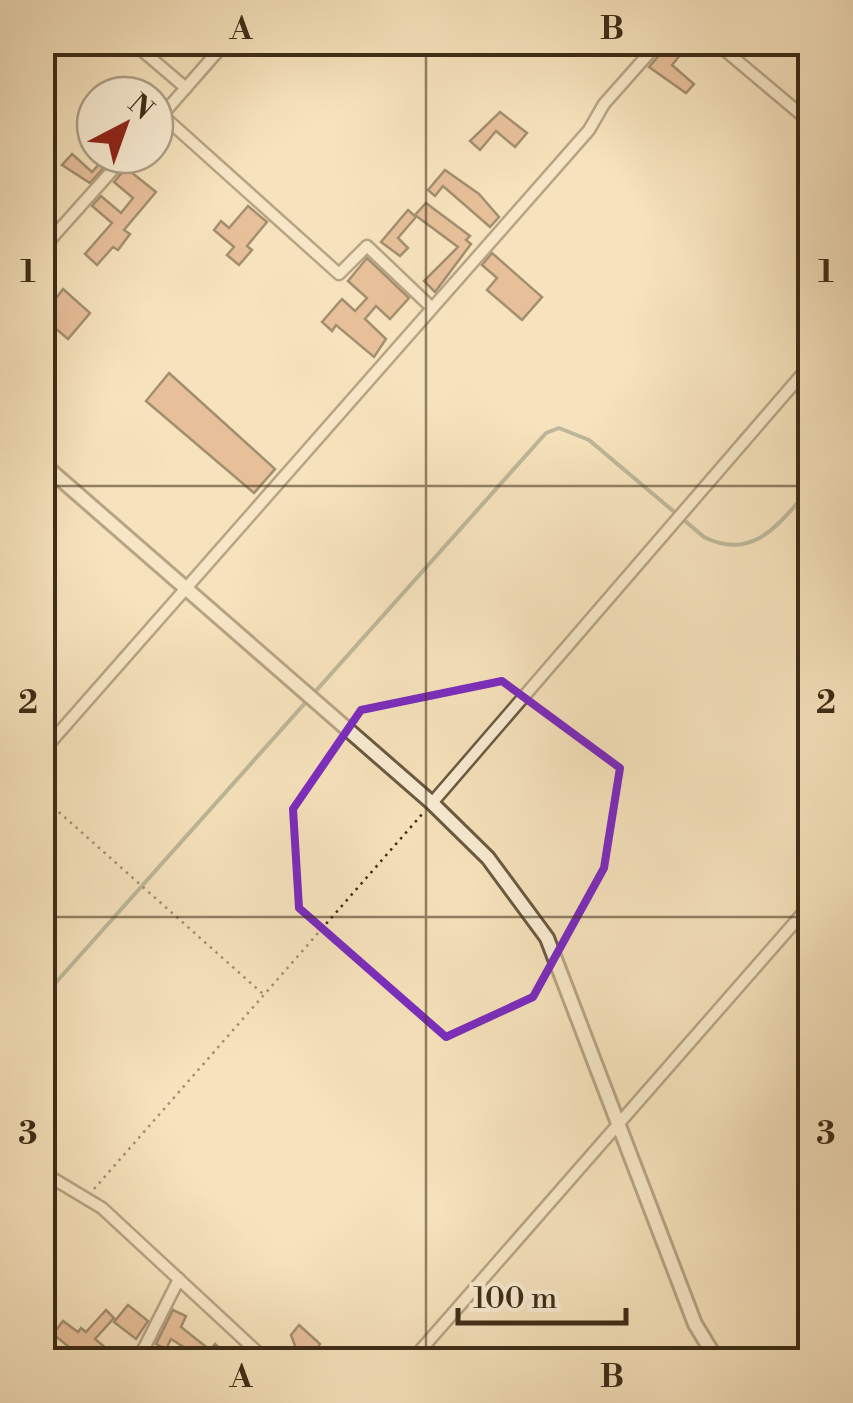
<svg xmlns="http://www.w3.org/2000/svg" width="853" height="1403" viewBox="0 0 853 1403" font-family="'Libre Bodoni',serif">
<rect width="100%" height="100%" fill="#f6e2bc"/>
<filter id="stains"><feTurbulence type="fractalNoise" baseFrequency=".002" numOctaves="4"/><feColorMatrix values="0 0 0 0 .2 0 0 0 0 .09 0 0 0 0 .02 0 0 0 .5 -.17"/></filter>
<radialGradient id="worn" r=".72"><stop offset=".6" stop-color="#630" stop-opacity="0"/><stop offset="1" stop-color="#630" stop-opacity=".3"/></radialGradient>
<g fill="none" stroke-linecap="round" stroke-linejoin="round">
<path stroke="#778472" stroke-width="4" d="M42,998L546,433L559,428L589,440L704,537C754,562 779,523 810,489"/>
</g>
<g fill="#d59670" stroke="#3d2c16" stroke-width="2.5">
<path d="M670,43L682,53L672,65L694,84L686,93L649,67Z"/>
<path d="M500,112L527,133L515,147L496,131L480,150L470,141Z"/>
<path d="M72,154L92,172L107,155L113,157L90,183L62,165Z"/>
<path d="M126,168L156,192L124,230L130,234L118,250L113,247L97,265L85,254L112,223L92,206L101,196L121,213L133,198L114,182Z"/>
<path d="M445,170L479,194L499,217L490,227L443,186L435,196L428,190Z"/>
<path d="M426,203L470,236L466,240L471,244L435,292L424,281L458,247L415,215Z"/>
<path d="M248,206L267,222L247,246L252,250L239,265L227,255L234,247L214,230L221,221L229,228Z"/>
<path d="M408,210L416,217L398,238L408,248L400,256L381,242Z"/>
<path d="M492,253L542,297L522,320L487,290L497,278L482,265Z"/>
<path d="M367,258L409,298L390,319L376,306L365,319L386,339L374,357L336,325L332,331L322,322L342,299L355,311L367,298L348,281Z"/>
<path d="M63,289L90,313L68,339L42,317Z"/>
<path d="M169,373L275,469L254,493L146,401Z"/>
<path d="M128,1305L148,1321L136,1339L114,1322Z"/>
<path d="M106,1310L114,1318L95,1339L120,1360H85L53,1334L63,1321L78,1332L81,1328L86,1332Z"/>
<path d="M173,1310L186,1316L181,1327L210,1350L215,1344L234,1360H204L171,1339L166,1349L156,1344Z"/>
<path d="M299,1325L320,1344L318,1347L333,1360H308L297,1351L291,1335Z"/>
</g>
<g fill="none" stroke-linecap="round" stroke-linejoin="round">
<defs>
<g id="minor">
<path d="M132,42L186,88"/>
<path d="M715,42L810,122"/>
<path d="M162,115L339,274L367,246L431,307"/>
<path d="M155,123L226,42"/>
<path d="M42,249L126,155"/>
<path d="M42,752L589,130L604,104L659,42"/>
<path d="M432,803L810,365"/>
<path d="M42,1172L102,1208L266,1360"/>
<path d="M138,1360L179,1279"/>
<path d="M412,1360L810,905"/>
</g>
<path id="tertiary" d="M42,463L432,803L488,858L547,938L695,1324L717,1360"/>
</defs>
<use href="#minor" stroke="#6b5a40" stroke-width="15"/>
<use href="#tertiary" stroke="#6b5a40" stroke-width="18"/>
<g stroke="#3d2c16" stroke-width="2.5" stroke-dasharray="2.5 5" stroke-linecap="butt">
<path d="M42,797L263,994"/>
<path d="M94,1189L424,812"/>
</g>
<use href="#minor" stroke="#f9ecd3" stroke-width="10"/>
<use href="#tertiary" stroke="#f9ecd3" stroke-width="12"/>
</g>
<path d="M0 0H853V1403H0ZM502,681L620,768L604,868L533,997L446,1037L299,908L293,809L361,710Z" fill="#f6e2bc" fill-opacity=".55" fill-rule="evenodd"/>
<path fill="none" stroke="#7b2cbf" stroke-width="8" stroke-linejoin="round" d="M502,681L620,768L604,868L533,997L446,1037L299,908L293,809L361,710Z"/>
<path fill="none" stroke="#3d2c16" stroke-width="2.5" stroke-opacity="0.55" d="M426,42V1360M42,486H810M42,917H810"/>
<rect width="853" height="1403" fill="none" stroke="#f6e2bc" stroke-width="110"/>
<g transform="translate(125 125) rotate(41)"><circle r="48" fill="#f9ecd3" stroke="#ae9f87" stroke-width="2.5"/>
<path d="M0-8L18 38L0 25L-18 38Z" fill="#8f2418"/>
<text y="-15" font-size="28" font-weight="bold" text-anchor="middle" fill="#3d2c16">N</text>
</g>
<path d="M458 1308v15h168v-15" fill="none" stroke="#3d2c16" stroke-width="5"/>
<text x="473" y="1308" font-size="30" fill="#3d2c16" stroke="#f9ecd3" stroke-width="8" paint-order="stroke">100 m</text>
<rect x="55" y="55" width="743" height="1293" fill="none" stroke="#3d2c16" stroke-width="4"/>
<g font-size="32" text-anchor="middle" font-weight="bold" fill="#3d2c16">
<text x="241" y="39">A</text>
<text x="612" y="39">B</text>
<text x="28" y="282">1</text>
<text x="826" y="282">1</text>
<text x="28" y="713">2</text>
<text x="826" y="713">2</text>
<text x="28" y="1144">3</text>
<text x="826" y="1144">3</text>
<text x="241" y="1387">A</text>
<text x="612" y="1387">B</text>
</g>
<rect width="100%" height="100%" filter="url(#stains)"/>
<rect width="100%" height="100%" fill="url(#worn)"/>
</svg>
